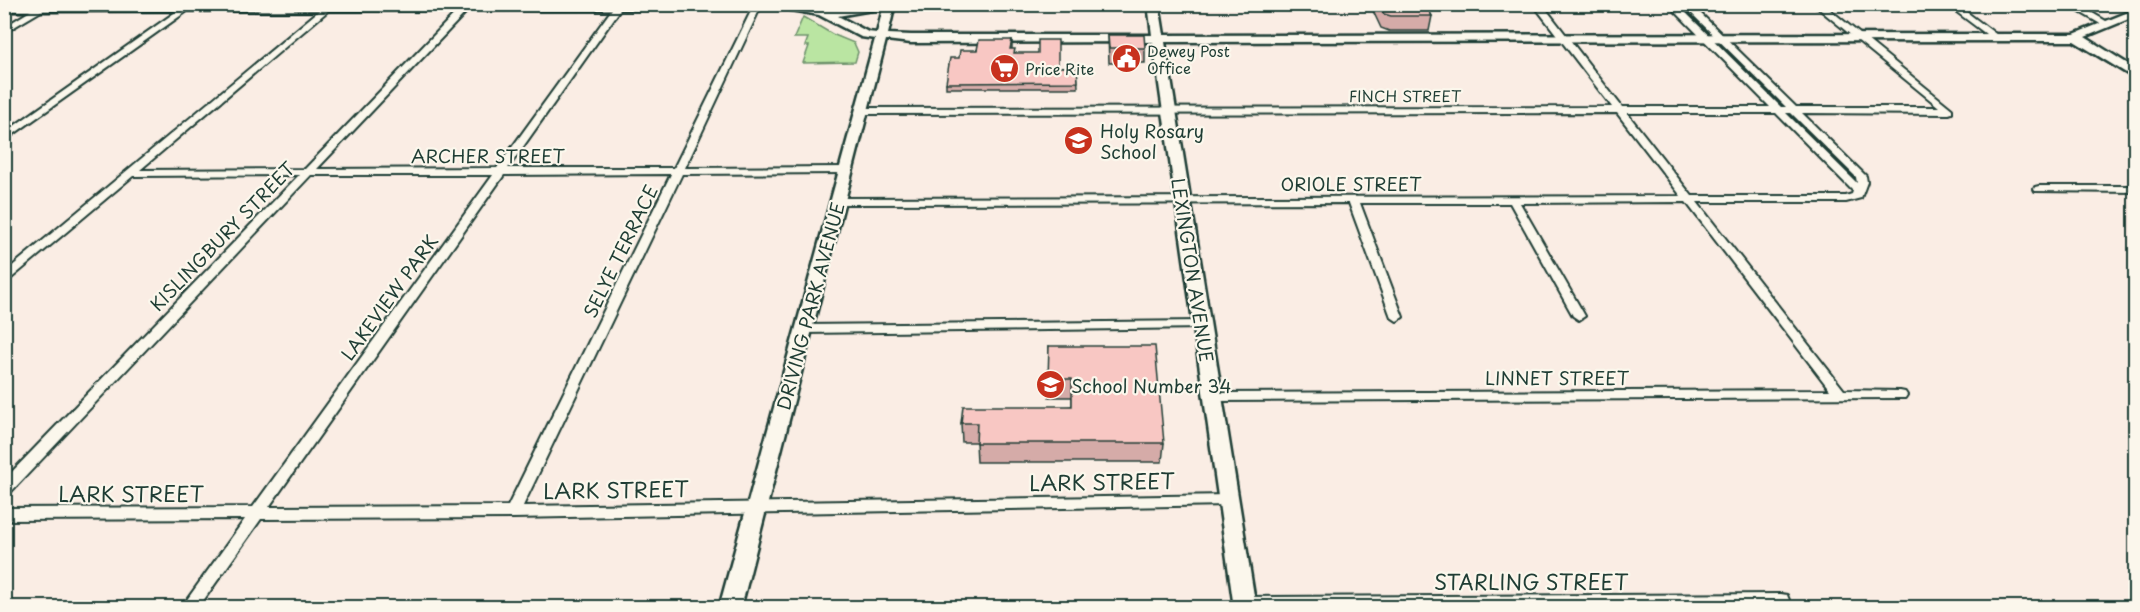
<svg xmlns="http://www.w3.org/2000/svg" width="2140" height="612" viewBox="0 0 2140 612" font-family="'Playpen Sans',sans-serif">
<rect width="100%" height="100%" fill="#faede4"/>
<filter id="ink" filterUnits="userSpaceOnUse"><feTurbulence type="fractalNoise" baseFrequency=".0167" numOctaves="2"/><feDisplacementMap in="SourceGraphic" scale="12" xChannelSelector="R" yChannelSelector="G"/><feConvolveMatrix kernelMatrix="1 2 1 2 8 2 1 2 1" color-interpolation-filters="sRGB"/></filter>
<g filter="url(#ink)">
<path fill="#bae5a2" stroke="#6c916b" stroke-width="1.5" d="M803,17L832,34L854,43L858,52L855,62L803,63L809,46H805L808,38H794Z"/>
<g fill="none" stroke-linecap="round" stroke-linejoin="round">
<defs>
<g id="street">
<path d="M42,4H53L4,33V27Z"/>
<path d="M187,4H197L4,141V133Z"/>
<path d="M327,4H336L140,170L305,169L463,5H469V9L317,169L497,168L615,5H618L622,7L508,168H674L754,5L762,4L685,168L847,167L852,170L847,173L682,174L523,506L1229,495L1234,496L1236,500L1234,504L1229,505L513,518L261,519L198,608H181L245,519L4,520V508L253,507L493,175H311L9,494L4,495V480L299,175L133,176L8,281L4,282V273ZM671,174L508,506L269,507L504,175Z"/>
<path d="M1533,4H1542L1622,107H1770L1668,4H1677L1781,107H1786L1682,4H1691L1796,107H1939L1813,4H1823L1952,109V113L1949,114L1802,113L1866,176L1867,182L1861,198L1846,202H1697L1844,390L1900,391L1905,392L1907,395L1905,398L1213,401L1208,400L1206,397L1208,394L1213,393L1830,390L1686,202L1520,203L1585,316L1579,320L1573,316L1510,203H1360L1403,317L1397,321L1391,317L1349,203L838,204L833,201L838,198L1681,196L1617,113L863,114L858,111L863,108L1612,107ZM1627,113H1776L1853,191L1852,194L1846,196H1692ZM1786,113H1791L1856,177L1857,183Z"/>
<path d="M1946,4H1956L2001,38L1994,40Z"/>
<path d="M2066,4H2077L2111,24L2104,26Z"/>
<path d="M2039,186H2136V192L2035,191L2034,189L2035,187Z"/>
<path d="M1202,321L1208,325L1206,328L804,333L798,329L804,325Z"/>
<path d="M1781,594L1787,595L1789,600L1787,605L1781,606L1238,608L1236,603L1238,598L1244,597Z"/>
</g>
<path id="secondary" d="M796,4C807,6 818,9 829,9C852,9 873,4 895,4L888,34L911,35H1152L1148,4H1159L1164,35L2066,34H2074L2136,9V16L2085,37L2136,69V79L2074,41L1165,42L1256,608H1234L1153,42L911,43L886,40L741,608H719L875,39L861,37L819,15L785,9L4,11V5ZM883,8L877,33L868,32L838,16Z"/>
</defs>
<use href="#street" stroke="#1f3d34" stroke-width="4"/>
<use href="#secondary" stroke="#1f3d34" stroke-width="5"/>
<use href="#street" fill="#fbf7ec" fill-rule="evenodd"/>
<use href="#secondary" fill="#fbf7ec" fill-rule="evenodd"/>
</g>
<g fill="#d5aba8" stroke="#1f3d34" stroke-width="1.5">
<path d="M1374,4H1425L1432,16L1429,31H1389L1381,28L1373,11Z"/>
<path d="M1108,35L1145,48V63H1109Z"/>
<path d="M1012,40V49L1015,53L1058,67H1077L1078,88H946V83L977,50Z"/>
<path d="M1049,346L1164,443L1162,462H977L976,442H962L961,423L1072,406V397H1049Z"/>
</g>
<g fill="#f8c7c3" stroke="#1f3d34" stroke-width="1.5">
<path d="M1379,4H1425L1432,16H1391L1384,14Z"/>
<path d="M1108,35H1144L1145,48H1109Z"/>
<path d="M979,40H1012L1010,49H1015L1014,53H1038V40H1058V67H1077L1078,82L946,83L950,58H959L960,50H977Z"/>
<path d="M1049,346H1155L1164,443H976L977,423H961L963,406H1072V379H1048Z"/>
</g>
</g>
<defs>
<symbol id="civic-disc" viewBox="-11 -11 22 22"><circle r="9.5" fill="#c8321e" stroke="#fbf7ec"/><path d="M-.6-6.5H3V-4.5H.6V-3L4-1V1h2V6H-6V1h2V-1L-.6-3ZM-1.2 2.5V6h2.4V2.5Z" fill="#fff"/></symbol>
<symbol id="supermarket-disc" viewBox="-11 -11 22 22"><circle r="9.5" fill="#c8321e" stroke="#fbf7ec"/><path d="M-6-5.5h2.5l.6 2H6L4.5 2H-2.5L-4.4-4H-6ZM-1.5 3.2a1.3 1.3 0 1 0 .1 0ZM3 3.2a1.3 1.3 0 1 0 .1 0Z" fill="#fff"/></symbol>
<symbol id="school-disc" viewBox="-11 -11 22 22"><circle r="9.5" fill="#c8321e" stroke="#fbf7ec"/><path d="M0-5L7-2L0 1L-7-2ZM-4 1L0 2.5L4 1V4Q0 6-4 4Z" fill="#fff"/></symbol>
</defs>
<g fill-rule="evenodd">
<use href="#civic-disc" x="1110" y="42" width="33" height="33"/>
<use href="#supermarket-disc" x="988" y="52" width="33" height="33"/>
<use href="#school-disc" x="1062" y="124" width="33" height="33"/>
<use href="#school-disc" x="1034" y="368" width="33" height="33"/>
</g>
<g text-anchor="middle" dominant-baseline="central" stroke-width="4.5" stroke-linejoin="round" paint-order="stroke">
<g font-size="15" fill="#1f3d34" stroke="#fbf7ec" text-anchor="start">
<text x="1147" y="50">Dewey Post<tspan x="1147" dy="17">Office</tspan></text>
<text x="1025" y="68">Price Rite</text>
</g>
<g font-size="15" fill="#1f3d34" stroke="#fbf7ec">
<text x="1405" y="95">FINCH STREET</text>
</g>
<g font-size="18" fill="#1f3d34" stroke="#fbf7ec" text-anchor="start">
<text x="1100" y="130">Holy Rosary<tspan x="1100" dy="21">School</tspan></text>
<text x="1071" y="385">School Number 34</text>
</g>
<g font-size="18" fill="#1f3d34" stroke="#fbf7ec">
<text x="488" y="155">ARCHER STREET</text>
<text x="1351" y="183">ORIOLE STREET</text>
<text transform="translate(222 236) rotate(-46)">KISLINGBURY STREET</text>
<text transform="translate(620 251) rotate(-64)">SELYE TERRACE</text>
<text transform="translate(1193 270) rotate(81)">LEXINGTON AVENUE</text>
<text transform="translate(389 297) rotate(-54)">LAKEVIEW PARK</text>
<text transform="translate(810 306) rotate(-75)">DRIVING PARK AVENUE</text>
<text x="1557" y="377">LINNET STREET</text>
</g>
<g font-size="21" fill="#1f3d34" stroke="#fbf7ec">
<text transform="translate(1102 481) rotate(-1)">LARK STREET</text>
<text transform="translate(616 489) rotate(-1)">LARK STREET</text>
<text x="131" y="493">LARK STREET</text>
<text x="1531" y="581">STARLING STREET</text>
</g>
</g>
<rect width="2140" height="612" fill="none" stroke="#fbf7ec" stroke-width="24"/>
<rect x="12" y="12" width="2116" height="588" fill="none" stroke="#1f3d34" stroke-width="2" filter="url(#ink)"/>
</svg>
